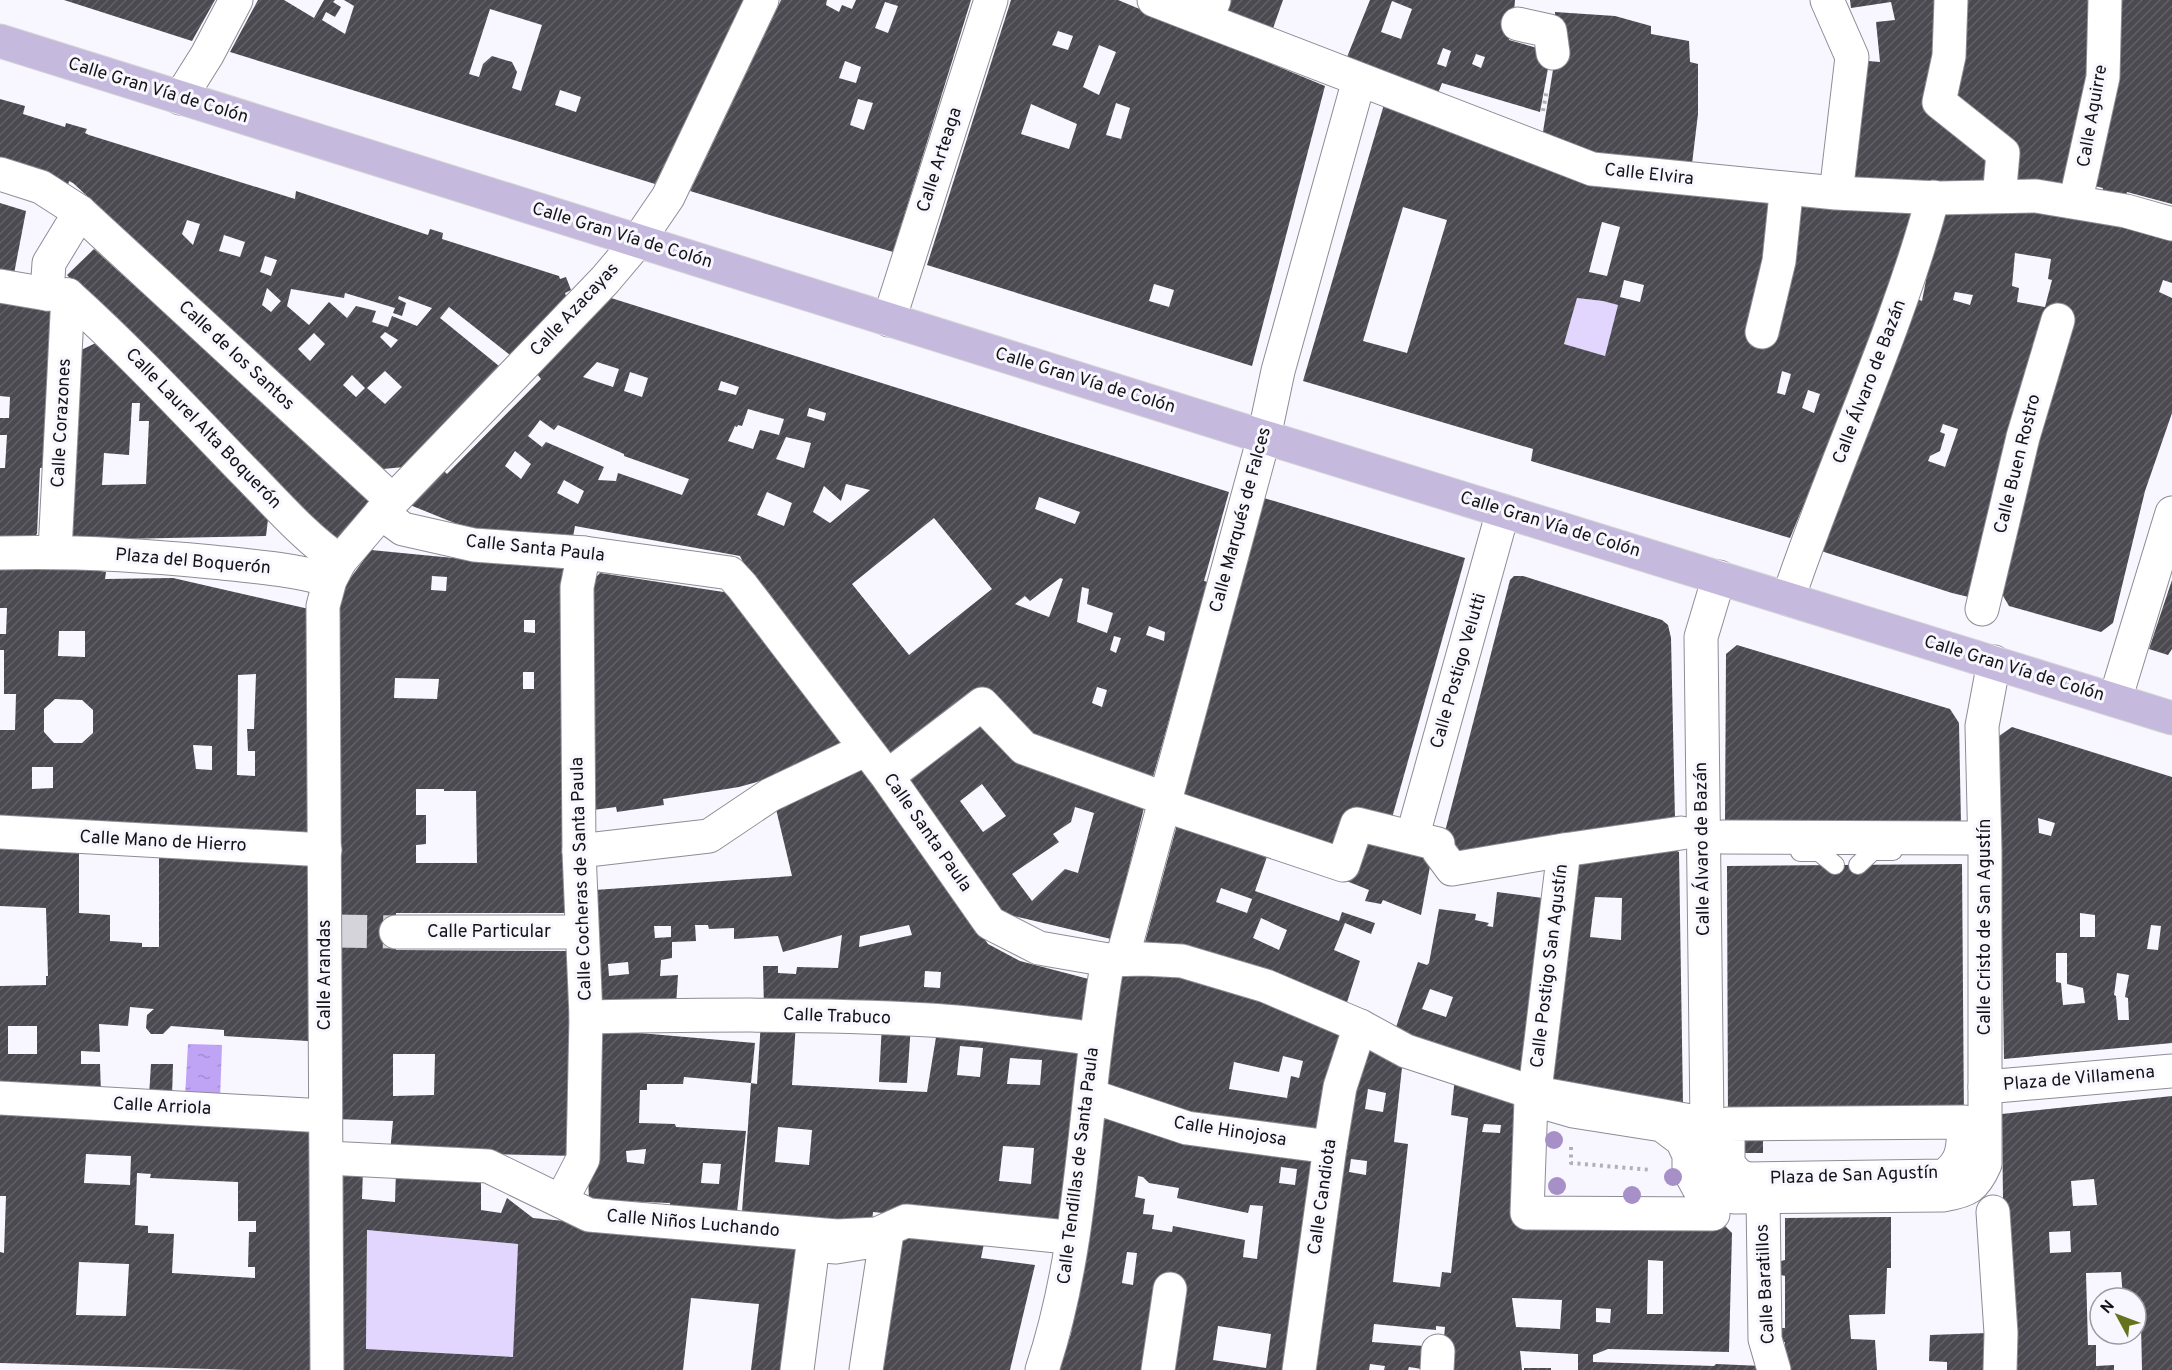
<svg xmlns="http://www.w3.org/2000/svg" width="2172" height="1370" viewBox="0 0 2172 1370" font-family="Overpass,sans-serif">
<defs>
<pattern id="water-ripples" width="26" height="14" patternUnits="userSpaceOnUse" patternTransform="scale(1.5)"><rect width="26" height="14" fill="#bfa4f6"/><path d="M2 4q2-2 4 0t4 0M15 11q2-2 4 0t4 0" fill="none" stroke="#a38cd2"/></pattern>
<pattern id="building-hatch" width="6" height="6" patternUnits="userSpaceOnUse" patternTransform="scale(1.5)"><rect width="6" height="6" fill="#4c4a51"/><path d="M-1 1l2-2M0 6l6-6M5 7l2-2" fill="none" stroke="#626066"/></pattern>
</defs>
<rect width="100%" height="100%" fill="#f8f6fe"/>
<g fill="#e2d6ff">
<path d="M1577,298L1603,301L1618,305L1605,356L1564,344Z"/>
<path d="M367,1230L518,1244L513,1357L366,1349Z"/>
</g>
<path fill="url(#water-ripples)" d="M188,1044L222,1045L220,1099L185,1097Z"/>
<g fill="url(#building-hatch)" fill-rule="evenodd">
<path d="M64,0H215L192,41Z"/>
<path d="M258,0H284L314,18L324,0H335L333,2L341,7L335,17L326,12L322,20L345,34L354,6L344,0H745L655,184L230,52ZM490,9L542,25L521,91L512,88L517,72L512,62L492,56L483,64L479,77L469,74ZM560,90L581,97L576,112L555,105Z"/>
<path d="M781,0H827L826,5L839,12L842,5L852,9L856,0H971L893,252L690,191ZM885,2L898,6L888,33L875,28ZM845,61L861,67L856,83L839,78ZM858,99L873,103L864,130L850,125Z"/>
<path d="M1011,0H1118L1325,86L1252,366L927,265ZM1058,31L1073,36L1068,50L1052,45ZM1099,45L1116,52L1099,95L1083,87ZM1116,103L1130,108L1121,139L1106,135ZM1031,104L1077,124L1069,149L1021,134ZM1154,284L1174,290L1169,307L1149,301Z"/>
<path d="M1221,0H1283L1271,34L1216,14Z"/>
<path d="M1370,0H1515L1513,23L1509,40L1551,52L1540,112L1442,83L1437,96L1345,62ZM1392,1L1412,9L1401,39L1381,32ZM1443,48L1451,51L1446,67L1437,64ZM1476,54L1485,57L1481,68L1472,64Z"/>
<path d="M1850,0H1945L1933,106L1998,157L1996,186L1844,184L1857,60L1880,62L1876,22L1895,20L1891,2L1851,8Z"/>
<path d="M1957,0H2102L2072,192L2005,181L1944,98Z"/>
<path d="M2109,0H2172V204L2127,192L2125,197L2102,193L2103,188L2086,184Z"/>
<path d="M1555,12L1615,16L1651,26V34L1689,41L1690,62L1698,64V114L1691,172L1595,157L1542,138L1556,51Z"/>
<path d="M0,99L25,106L23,114L65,127L66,123L87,129L85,133L89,135L295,199L296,191L428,235L430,229L443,233L442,239L559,276L560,279L566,277L571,290L565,293L566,296L510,355L449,307L440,318L499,366L404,467L383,469L73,183L69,181L68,186L0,159ZM187,220L200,224L193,245L182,234ZM224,235L245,242L240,257L219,251ZM265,256L277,260L271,276L260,272ZM267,288L281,301L271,312L262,305ZM291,289L344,298L345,293L395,308L393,313L402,316L406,303L398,299L399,296L432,308L417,326L392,316L388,327L372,322L376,311L356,306L347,318L329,302L309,325L287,306ZM385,332L398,340L391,348L380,337ZM314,333L325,344L310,361L298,349ZM385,371L402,387L385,404L367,388ZM352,375L365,388L356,397L343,385Z"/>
<path d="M1385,101L1586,182L1795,198L1921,211L1893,289L1790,538L1531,461L1533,449L1303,381ZM1403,207L1447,220L1407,353L1363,341ZM1602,222L1620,227L1607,276L1589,272ZM1624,280L1644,285L1640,302L1620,297ZM1577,298L1603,301L1618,305L1605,356L1564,344ZM1782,371L1791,374L1785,395L1777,393ZM1808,390L1820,394L1814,413L1802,408Z"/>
<path d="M0,203L26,211L13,279L0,276Z"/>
<path d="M2037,204L2172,233V283L2163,280L2159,292L2172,298V413L2145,491L2113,623L2101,632L2009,606L1999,589L1973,598L1952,593L1818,550L1914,298L1922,301L1940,207ZM2015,253L2051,259L2048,279L2052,280L2045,307L2017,302L2019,288L2012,286ZM1955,292L1973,295L1970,305L1953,300ZM1943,424L1958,429L1945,467L1928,461L1930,456L1940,451L1945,434L1940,432Z"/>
<path d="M94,249L147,297L149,295L373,502L331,545L67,275Z"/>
<path d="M0,297L54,306L46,467L40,468L37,534L31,538L0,540V468H5L7,435H0V418H9L10,397L0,396Z"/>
<path d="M611,298L1229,492L1204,581L1208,582L1151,784L1032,738L984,689L891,758L755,586L740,556L575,526L573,537L518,531H483L457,524L410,505L443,470L447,474L541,379L537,374ZM597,362L619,369L613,387L583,377ZM630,372L648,378L642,397L624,391ZM721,381L739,387L736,395L718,390ZM809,408L826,413L824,421L807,416ZM748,409L784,419L779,435L760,430L753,449L728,441L735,426L737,427L738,425L742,426ZM540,420L554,430L558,425L624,454V456L689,479L682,495L618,473L616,481L598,480L604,467L546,442L542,447L528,436ZM786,437L811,443L804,468L776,459ZM515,451L531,464L521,479L505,466ZM564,480L584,491L578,504L557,493ZM846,484L870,490L830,523L813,512L824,486L841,501ZM767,492L792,503L784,526L757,515ZM1039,497L1080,512L1075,524L1035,509ZM934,518L992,589L909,655L852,584ZM1060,578L1063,579L1049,617L1015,604L1025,596L1030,601ZM1082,587L1089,589L1087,604L1113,613L1107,633L1077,622ZM1149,626L1165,632L1164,641L1146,635ZM1114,636L1121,638L1116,653L1110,650ZM1097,687L1107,690L1102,707L1092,703Z"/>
<path d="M100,341L269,511L266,536L69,540L79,351ZM132,403H140L139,421H149L146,484L102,485L104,453L129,455Z"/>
<path d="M1264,498L1465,558L1390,825L1341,854L1181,799Z"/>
<path d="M371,550L565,569L571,913H396V950L573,951L577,1156L390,1152L393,1121L334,1119L332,603ZM432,576L447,577L446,591L431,590ZM524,620H535V633L524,632ZM523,672H534V689H523ZM395,678L439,679L437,699L394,698ZM416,789H444V791H476L477,863H416V845L426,844V815H416ZM393,1054H435L434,1095L393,1096Z"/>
<path d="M0,559L42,560L106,572L105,579L173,578L309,609L310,837L0,819V730H15L16,694H4V650H0V634H6L7,608H0ZM59,631H85V657L58,656ZM256,674L254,729H247L248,751H255V776L237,775L238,675ZM55,699L82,700L93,710V733L82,743H54L44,732V709ZM193,745L212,746V770L196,769ZM32,767H53V788L32,789Z"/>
<path d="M600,573L730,593L841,744L778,776L739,787L663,799L664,805L617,812L616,807L593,810L587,586Z"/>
<path d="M1514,576H1523L1662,620L1668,625L1671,638L1675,819L1447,853L1441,847L1510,580Z"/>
<path d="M2172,580V649L2168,655L2149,649Z"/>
<path d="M1737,645L1950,709L1959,723L1961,825H1725L1726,654Z"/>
<path d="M978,720L1146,800L1111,939L1001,913L905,776ZM982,784L1006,816L983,832L960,801ZM1075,807L1094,813L1078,873L1065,869L1032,901L1012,874L1059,842L1053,834L1071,822Z"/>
<path d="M2012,727L2172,777V1043L2004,1059L1999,736ZM2038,818L2055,823L2051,836L2039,833ZM2080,913L2095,915V937H2080ZM2151,925L2161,926L2158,950L2147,949ZM2056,953H2067V984L2083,988L2085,1003L2063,1005L2061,983L2056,982ZM2117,973L2129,975L2125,997L2128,998L2129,1020H2118L2116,996L2114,995Z"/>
<path d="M863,767L988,944L1020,961L1100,982L1087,1034L764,1009L763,966H778V973L796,974L797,967L838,968L842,935L783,952L778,936L734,939V928L709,929L708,925H695L696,941L672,942V958L661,960L660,976L678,975L676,1006H591L595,890L792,876L776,809ZM909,925L912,935L859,947L860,936ZM654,926H671V937L655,938ZM628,962L629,974L609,976L608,964ZM925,971L941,972L940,988L924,987Z"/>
<path d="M1178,821L1269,851L1255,891L1339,921L1342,912L1375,923L1371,934L1345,923L1334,950L1360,961L1344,1012L1205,955L1145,942ZM1221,888L1252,899L1247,913L1216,902ZM1261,918L1287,930L1279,950L1253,938Z"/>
<path d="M1359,832L1433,850L1421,915L1383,900L1381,904L1365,901L1369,890L1344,880Z"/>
<path d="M0,844L79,848V913L110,915V941L142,943V947H159V852L309,860L308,1041L224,1036V1030L171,1026L163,1034H151L146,1028L147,1015L154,1009L130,1007L128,1026L99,1024L100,1052L81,1051V1064H100L101,1094L0,1089V986L46,985V976H48L46,908L0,906ZM8,1026H37V1054H8Z"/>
<path d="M1672,848L1679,852L1683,1104L1543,1082L1575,862ZM1595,897L1622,898L1621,940L1590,937Z"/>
<path d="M1962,864L1964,1122L1728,1124L1727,866Z"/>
<path d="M1497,892L1550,899L1529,1071L1513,1080L1393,1036L1418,962L1427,965L1429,963L1439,909L1476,914L1475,920L1489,923L1487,926L1493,927ZM1430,989L1453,997L1446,1017L1422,1009Z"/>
<path d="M1179,972L1353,1029L1326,1141L1198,1118L1098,1090L1110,977ZM1283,1056L1303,1061L1299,1078L1291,1076L1287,1098L1229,1089L1234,1062L1279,1072Z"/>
<path d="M761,1021L796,1022L792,1085L927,1092L938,1025L1085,1043L1065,1231L873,1212L872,1224L742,1212L751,1083L757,1084ZM960,1046L983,1048L980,1077L957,1075ZM1010,1058L1042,1060L1040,1085L1007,1084ZM778,1127L812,1130L809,1165L775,1162ZM1003,1146L1034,1148L1031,1184L999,1181Z"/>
<path d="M882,1023L911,1024L907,1083L879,1082Z"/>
<path d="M593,1029L755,1043L751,1083L684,1077L683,1084H647V1090H640L639,1123L675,1124L676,1127L746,1131L737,1212L669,1213L670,1203L617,1201L589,1207L587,1125ZM646,1149L644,1164L627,1162L626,1151ZM703,1163L721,1164L719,1184L701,1183Z"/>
<path d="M1361,1036L1403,1058L1394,1142L1408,1144L1393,1282L1440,1287L1442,1272L1451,1273L1468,1118L1451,1115L1455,1077L1531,1099L1527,1213L1713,1214L1732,1233L1729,1352L1608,1349L1593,1355V1362L1714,1366L1716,1364L1762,1366L1764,1370H1578V1354L1520,1351L1522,1370H1441L1445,1327L1436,1326V1330L1374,1324L1372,1342L1424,1346L1422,1369L1409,1367L1408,1370H1384L1385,1366L1370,1364L1369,1370H1306ZM1368,1089L1386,1093L1383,1112L1365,1109ZM1484,1124L1501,1125L1500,1133L1482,1132ZM1351,1159L1367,1161L1366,1175L1349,1172ZM1648,1260L1663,1261V1314H1647ZM1512,1298L1562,1300L1560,1329L1516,1327ZM1596,1308L1611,1309L1610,1323L1596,1322Z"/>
<path d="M151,1064H173L172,1097L149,1096Z"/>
<path d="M2172,1096V1370H2142L2141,1324H2136V1298H2123L2121,1272L2086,1273L2088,1345H2096V1366L2114,1365V1370H2005L2002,1114ZM2094,1179L2097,1205L2073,1206L2071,1181ZM2070,1231L2071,1252L2050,1253L2049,1232Z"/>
<path d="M0,1109L310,1127V1370H245L0,1363V1252L4,1253L6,1196H0ZM86,1154L131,1156L130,1185L84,1183ZM137,1173L151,1174L150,1178L238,1182V1221H256V1232H249L248,1267H255V1278L172,1273L174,1234L148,1233V1226L135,1225ZM79,1262L129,1264L126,1316L76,1315Z"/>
<path d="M1118,1114L1323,1152L1290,1370H1058L1071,1334L1099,1122ZM1281,1167L1297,1169L1295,1185L1279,1183ZM1138,1176L1143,1177L1149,1183L1179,1188L1177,1198L1248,1213L1250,1205L1263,1206L1257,1259L1243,1257L1245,1240L1173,1226L1172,1232L1152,1229L1154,1215L1143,1214L1145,1199L1135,1197ZM1127,1252L1137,1253L1133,1285L1122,1283ZM1218,1326L1271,1334L1266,1368L1213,1360Z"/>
<rect x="1731" y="1135" width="32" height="18"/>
<path d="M340,1166L363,1168L362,1199L395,1202L396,1170L481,1177V1210L501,1213L507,1198L533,1218L813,1245L797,1370H751L759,1304L691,1298L683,1370H338ZM367,1230L518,1244L513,1357L366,1349Z"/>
<path d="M1891,1217V1268H1887L1885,1314L1849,1315L1851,1339L1875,1340L1877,1370H1784L1785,1342H1781V1328H1785V1276L1781,1275V1261L1785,1260V1218Z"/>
<path d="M986,1234L981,1258L1035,1265L1010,1370H866L886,1239Z"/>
<path d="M1988,1333L1995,1370H1947V1362L1929,1361L1930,1335Z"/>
<rect x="1524" y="1368" width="27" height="2"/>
</g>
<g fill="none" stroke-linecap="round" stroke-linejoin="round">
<path stroke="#d6d4db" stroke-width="33" stroke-dasharray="33 16" stroke-linecap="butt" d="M334,931L396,932"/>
<defs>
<g id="lane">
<path d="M1800,852H1819L1835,865"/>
<path d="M1858,865L1873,851H1893"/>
</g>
<g id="street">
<path d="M1827,0L1852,57L1837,185"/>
<path d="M1951,0L1949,56L1939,102L2003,153L2000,187"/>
<path d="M1209,13L1214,0"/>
<path d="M1518,24L1550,31L1553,53"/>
<path d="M0,174L41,187L80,212L392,500"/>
<path d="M2077,195L2103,77L2105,0"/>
<path d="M638,241L668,197L762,0"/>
<path d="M0,286L47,294L68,295"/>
<path d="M47,294L49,263L80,212"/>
<path d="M68,295C129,350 186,411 243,470C273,500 305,538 340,561"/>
<path d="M889,320L991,0"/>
<path d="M1762,332L1779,261L1786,194"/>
<path d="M381,513L403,529L474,545L584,553L730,573L742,586L887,776L990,923L1039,948L1108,960L1144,959L1182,961L1266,986L1360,1026L1406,1051L1531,1092L1707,1124"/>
<path d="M55,551L68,295"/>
<path d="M0,553C71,551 141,555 212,562C251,566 292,569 330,580"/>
<path d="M1982,609L2023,437L2058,320"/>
<path d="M2115,700L2172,513"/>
<path d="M897,769L982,704L1024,748L1152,794"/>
<path d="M1176,809L1343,865L1357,824L1438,844V850L1452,869L1564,850"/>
<path d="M1414,831L1503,511"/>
<path d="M0,832L325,850"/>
<path d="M1723,837L1970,838"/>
<path d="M579,851L709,836L770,795L854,755"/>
<path d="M396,932H581"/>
<path d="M1122,959L1264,437"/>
<path d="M586,1017C700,1015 814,1013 929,1020C982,1023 1035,1031 1088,1038"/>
<path d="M1531,1092L1536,1082L1564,850L1681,833"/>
<path d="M0,1098L325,1116"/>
<path d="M1097,1098L1187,1128L1330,1147"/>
<path d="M1531,1099L1573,1111L1662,1125L1682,1140L1689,1155V1170L1713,1214L1527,1213Z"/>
<path d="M1964,1122C1963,1146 1965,1161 1944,1176L1747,1179L1738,1175L1728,1164V1124Z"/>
<path d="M327,1158L488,1166L589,1215L837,1236L877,1234L906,1221L1067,1237"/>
<path d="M1763,1197L1765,1339L1774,1370"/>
<path d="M561,1201L583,1159L586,1017L579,851L577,587L584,553"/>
<path d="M1993,1212L2001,1333L2000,1370"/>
<path d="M797,1370L813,1245L836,1247L886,1239L866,1370"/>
<path d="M1042,1370C1086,1238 1083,1096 1108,960"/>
<path d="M1158,1370L1170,1289"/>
<path d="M1299,1370L1330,1147L1340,1087L1360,1026"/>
<path d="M1437,1370L1438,1351"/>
</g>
<g id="secondary">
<path d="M1154,0L1592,169L1836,193L1939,198L2036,196L2126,211L2172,224"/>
<path d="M180,98L207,55L236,0"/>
<path d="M1264,437L1278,371L1359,80"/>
<path d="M1719,577L1701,637L1707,1124C1709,1157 1704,1176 1734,1197L1943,1195C1968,1191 1975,1187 1985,1164V851L1982,726L1994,662"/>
<path d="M1788,599C1833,464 1896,335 1933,197"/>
<path d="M1985,1087L2172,1071"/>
<path d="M327,1370L323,606L330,580L340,561L381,513L605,280L638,241"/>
</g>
<path id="primary" d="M0,41L1264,437L2172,718"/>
</defs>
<use href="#lane" stroke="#8e8c94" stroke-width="20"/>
<use href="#street" stroke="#8e8c94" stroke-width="35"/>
<use href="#secondary" stroke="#8e8c94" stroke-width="35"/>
<use href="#primary" stroke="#d5d5d5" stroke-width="35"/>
<g stroke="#b1b0b6" stroke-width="4" stroke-dasharray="3 4.5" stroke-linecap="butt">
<path d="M1543,111L1547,89"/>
<path d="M1571,1147V1163L1652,1170"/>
</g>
<use href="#lane" stroke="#fff" stroke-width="18"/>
<use href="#street" stroke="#fff" stroke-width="33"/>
<use href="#secondary" stroke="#fff" stroke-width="33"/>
<use href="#primary" stroke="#c5b9de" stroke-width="33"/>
</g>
<g fill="#a690c7">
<circle cx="1554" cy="1140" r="9"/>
<circle cx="1673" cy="1177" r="9"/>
<circle cx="1557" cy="1186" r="9"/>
<circle cx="1632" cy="1195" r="9"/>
</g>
<g text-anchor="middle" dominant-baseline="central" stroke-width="6" stroke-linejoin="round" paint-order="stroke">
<g font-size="18" fill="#141316" stroke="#f8f6fe">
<text transform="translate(158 91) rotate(17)">Calle Gran Vía de Colón</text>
<text transform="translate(2093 116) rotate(-80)">Calle Aguirre</text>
<text transform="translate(940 160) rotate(-72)">Calle Arteaga</text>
<text transform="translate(1649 175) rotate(6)">Calle Elvira</text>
<text transform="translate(622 236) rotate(17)">Calle Gran Vía de Colón</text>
<text transform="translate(575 310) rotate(-47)">Calle Azacayas</text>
<text transform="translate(236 356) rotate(43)">Calle de los Santos</text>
<text transform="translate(1085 381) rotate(17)">Calle Gran Vía de Colón</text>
<text transform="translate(1870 382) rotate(-69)">Calle Álvaro de Bazán</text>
<text transform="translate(62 423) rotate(-87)">Calle Corazones</text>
<text transform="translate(203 429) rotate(46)">Calle Laurel Alta Boquerón</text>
<text transform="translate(2018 464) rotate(-76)">Calle Buen Rostro</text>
<text transform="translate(1241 520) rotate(-75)">Calle Marqués de Falces</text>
<text transform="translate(1550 525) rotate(17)">Calle Gran Vía de Colón</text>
<text transform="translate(535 549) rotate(6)">Calle Santa Paula</text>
<text transform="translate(193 562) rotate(5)">Plaza del Boquerón</text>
<text transform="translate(2014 669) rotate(17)">Calle Gran Vía de Colón</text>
<text transform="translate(1459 671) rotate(-74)">Calle Postigo Velutti</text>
<text transform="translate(927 833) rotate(55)">Calle Santa Paula</text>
<text transform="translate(163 842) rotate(3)">Calle Mano de Hierro</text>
<text transform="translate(1703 849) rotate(-91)">Calle Álvaro de Bazán</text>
<text transform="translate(582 879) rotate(-92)">Calle Cocheras de Santa Paula</text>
<text transform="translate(1985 927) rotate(-90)">Calle Cristo de San Agustín</text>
<text x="489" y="932">Calle Particular</text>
<text transform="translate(1550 966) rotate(-83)">Calle Postigo San Agustín</text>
<text transform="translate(325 975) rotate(-90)">Calle Arandas</text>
<text transform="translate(837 1017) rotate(2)">Calle Trabuco</text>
<text transform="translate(2079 1079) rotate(-5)">Plaza de Villamena</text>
<text transform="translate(162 1107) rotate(3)">Calle Arriola</text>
<text transform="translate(1230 1132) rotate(9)">Calle Hinojosa</text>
<text transform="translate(1079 1166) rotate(-83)">Calle Tendillas de Santa Paula</text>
<text transform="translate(1854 1176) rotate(-2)">Plaza de San Agustín</text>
<text transform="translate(1323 1197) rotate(-82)">Calle Candiota</text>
<text transform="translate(693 1224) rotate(5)">Calle Niños Luchando</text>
<text transform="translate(1766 1284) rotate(-93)">Calle Baratillos</text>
</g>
</g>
<g transform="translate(2118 1316) rotate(311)"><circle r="28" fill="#f8f6fe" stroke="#9d9ba1" stroke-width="1.5"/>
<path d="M0-4.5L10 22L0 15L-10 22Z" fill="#65731e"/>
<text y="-9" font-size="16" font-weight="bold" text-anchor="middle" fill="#141316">N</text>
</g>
</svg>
